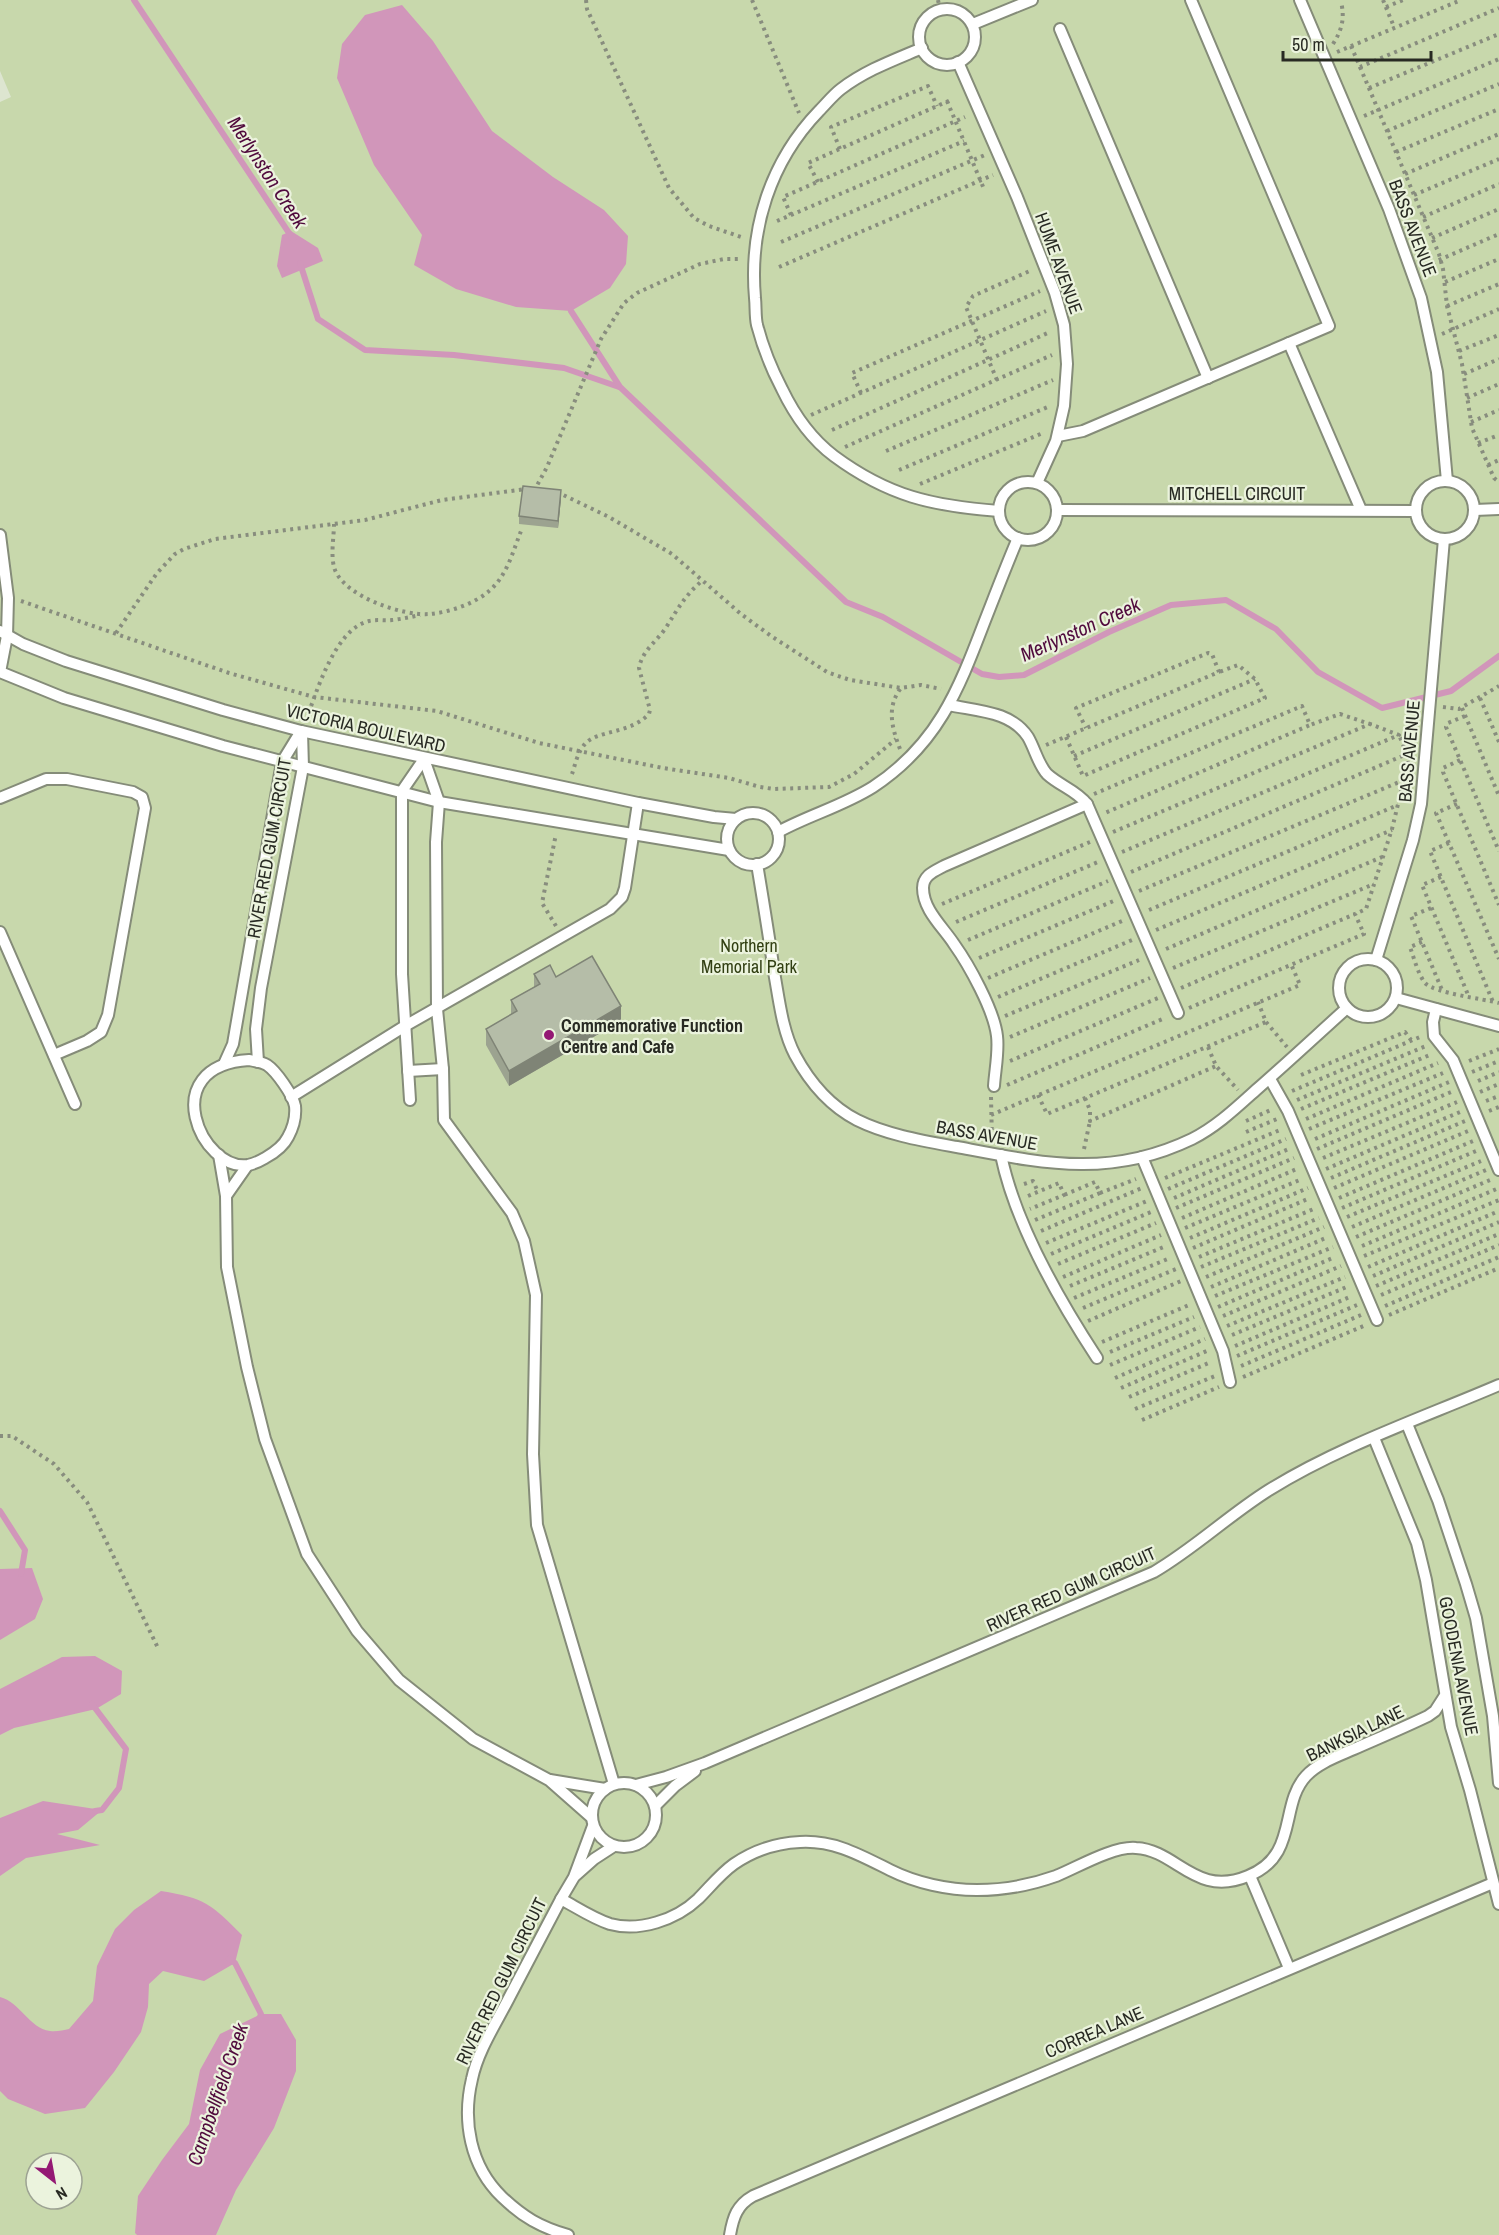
<svg xmlns="http://www.w3.org/2000/svg" width="1499" height="2235" viewBox="0 0 1499 2235" font-family="'Archivo Narrow',sans-serif">
<rect width="100%" height="100%" fill="#dde5d0"/>
<path fill="#c8d8ac" fill-rule="evenodd" d="M0,0H1499V2235H0V102L11,97L0,71ZM36,2163H72V2199H36Z"/>
<g fill="#d196ba">
<path d="M402,5L433,41L492,131L553,177L604,210L628,236L626,264L610,288L571,311L516,307L456,289L414,265L422,235L374,165L337,78L342,44L365,15Z"/>
<path d="M291,231L318,248L323,261L282,278L277,266L282,235Z"/>
<path d="M32,1568L43,1599L35,1619L0,1640V1569Z"/>
<path d="M95,1656L122,1671L121,1694L96,1709L14,1728L0,1735V1689L62,1657Z"/>
<path d="M43,1801L102,1810L78,1830L57,1834L100,1845L26,1858L0,1876V1818Z"/>
<path d="M161,1891C205,1898 211,1904 242,1935L235,1963L204,1981L163,1971L149,1984L148,2007L141,2032L114,2072L85,2108L45,2114L8,2099L0,2091V1997C20,2002 29,2028 50,2031C56,2032 64,2030 69,2029L93,2001L97,1966L115,1929L134,1910Z"/>
<path d="M261,2014H281L296,2040V2071L274,2128L236,2190L216,2235H137L135,2233L138,2196L162,2160L189,2124L200,2070L220,2034Z"/>
</g>
<g fill="none" stroke-linecap="round" stroke-linejoin="round">
<g stroke="#d196ba" stroke-width="6">
<path d="M134,0L293,239"/>
<path d="M300,263L318,319L365,350L454,355L564,368L619,387"/>
<path d="M571,311L620,387L846,602L883,617L982,674L999,677L1024,675L1109,632L1171,605L1226,600L1276,629L1318,672L1382,708L1451,691L1499,656"/>
<path d="M0,1511L25,1550L21,1574"/>
<path d="M92,1704L126,1749L119,1788L102,1810L95,1811"/>
<path d="M229,1959L235,1963L261,2014L259,2020"/>
</g>
<defs>
<g id="service">
<path d="M1300,0L1389,209L1421,298L1437,372L1447,481"/>
<circle cx="947" cy="37" r="28"/>
<path d="M973,24L1032,0"/>
<path d="M1060,29L1208,378"/>
<path d="M922,48C894,60 866,70 841,89C833,95 826,104 819,111C770,162 749,229 755,298C756,307 755,316 757,325C763,348 771,368 782,389C794,414 810,438 834,456C888,496 932,506 999,511"/>
<path d="M958,62L1017,197L1055,293L1064,325L1067,364L1064,406L1056,441L1037,483"/>
<path d="M1289,343L1361,510"/>
<path d="M1058,436L1083,431L1329,326L1191,0"/>
<circle cx="1445" cy="510" r="29"/>
<circle cx="1028" cy="511" r="29"/>
<path d="M1057,510L1416,511"/>
<path d="M1475,510L1499,509"/>
<path d="M0,535L8,598L7,636L0,672"/>
<path d="M0,631L23,644L66,661L223,710L301,731L638,803L714,817L736,819"/>
<path d="M0,672L64,698L223,746L439,802L729,850"/>
<path d="M949,705C977,711 1011,711 1028,737C1035,749 1038,764 1047,774C1060,786 1076,790 1087,804L1178,1013"/>
<path d="M424,759L439,802L436,842L437,1009L443,1069L444,1120L512,1213L524,1241L536,1295L533,1454L537,1525L614,1784"/>
<path d="M0,798L46,779H67L133,792L142,797L145,808L108,1015L101,1032L87,1041L54,1055"/>
<circle cx="753" cy="839" r="26"/>
<path d="M778,832C809,815 843,806 873,787C937,745 958,691 984,623C995,595 1006,566 1018,538"/>
<path d="M757,864C763,900 769,936 774,972C779,999 782,1030 795,1055C809,1081 830,1106 857,1120C887,1135 924,1141 957,1147C1042,1163 1109,1179 1192,1139C1216,1127 1236,1108 1256,1090C1287,1063 1317,1035 1347,1008"/>
<path d="M0,932L75,1104"/>
<circle cx="1368" cy="988" r="29"/>
<path d="M1376,960L1413,840L1421,804L1444,539"/>
<path d="M1396,998L1499,1026"/>
<path d="M1436,1009L1433,1022L1434,1036L1453,1060L1499,1170"/>
<path d="M249,1060C255,1061 262,1062 267,1065C276,1071 293,1095 295,1106C296,1116 293,1128 288,1137C283,1147 274,1153 265,1158C260,1161 253,1164 248,1165C202,1172 154,1066 249,1060Z"/>
<path d="M258,1062L256,1029L261,988L303,767L302,732"/>
<path d="M224,1064L233,1044L282,762L301,731"/>
<path d="M408,1071L443,1069"/>
<path d="M1270,1079L1288,1111L1377,1320"/>
<path d="M994,1086C995,1070 999,1052 997,1036C994,1010 969,965 954,944C943,927 923,910 923,888C923,875 935,871 944,866L1087,804"/>
<path d="M291,1097L405,1026L610,909L622,897L625,888L638,803"/>
<path d="M410,1100L402,974V791L424,759"/>
<path d="M219,1155L226,1196L227,1267L247,1367L265,1439L307,1554L357,1631L399,1680L473,1739L549,1780L591,1817"/>
<path d="M1001,1155C1015,1223 1059,1300 1097,1358"/>
<path d="M1142,1157L1223,1351L1230,1382"/>
<path d="M226,1196L247,1166"/>
<path d="M1407,1424L1438,1500L1466,1584L1476,1618L1493,1716L1499,1783"/>
<path d="M1374,1438L1417,1543L1426,1580L1451,1727L1470,1790L1499,1904"/>
<path d="M550,1780L605,1789"/>
<circle cx="624" cy="1815" r="32"/>
<path d="M636,1785L666,1777L705,1763L1154,1572C1195,1548 1229,1515 1269,1490C1340,1446 1422,1418 1499,1385"/>
<path d="M655,1806L675,1786L695,1771"/>
<path d="M576,1875L594,1859L614,1846"/>
<path d="M1250,1876L1289,1968"/>
<path d="M561,1899C576,1907 592,1918 610,1924C639,1932 676,1920 698,1899C710,1887 720,1874 734,1864C753,1851 777,1843 800,1842C834,1840 860,1855 890,1870C916,1883 948,1890 977,1890C1004,1890 1031,1885 1056,1876C1078,1867 1113,1846 1136,1848C1177,1850 1195,1898 1248,1876C1299,1856 1279,1805 1306,1776C1318,1763 1338,1756 1354,1749C1379,1738 1403,1728 1428,1716L1435,1711L1444,1697"/>
<path d="M568,2235C540,2227 523,2217 502,2197C470,2166 462,2121 472,2079C478,2050 497,2022 510,1996C527,1964 544,1931 561,1899L574,1877L593,1826"/>
<path d="M730,2235C733,2217 737,2205 753,2196L1493,1883"/>
</g>
</defs>
<use href="#service" stroke="#858c79" stroke-width="14"/>
<g stroke="#888d7e" stroke-width="4" stroke-dasharray="3 4.5" stroke-linecap="butt">
<path d="M586,0L587,9L669,188L694,218L709,226L744,238"/>
<path d="M752,0L799,113"/>
<path d="M938,0L940,10"/>
<path d="M1383,0L1394,27"/>
<path d="M1386,7L1403,0"/>
<path d="M1333,44C1342,30 1345,18 1341,2"/>
<path d="M1351,46L1360,67L1499,8"/>
<path d="M1337,52L1461,0"/>
<path d="M1360,67L1439,254L1443,269L1447,306L1462,364L1472,428L1494,478L1499,482"/>
<path d="M1369,88L1499,34"/>
<path d="M947,101L984,189"/>
<path d="M1364,116L1499,59"/>
<path d="M1387,131L1499,84"/>
<path d="M840,149L831,127L928,86L937,106"/>
<path d="M1396,152L1499,109"/>
<path d="M1405,174L1499,134"/>
<path d="M818,182L808,163L953,99"/>
<path d="M1414,195L1499,159"/>
<path d="M791,215L783,197L965,117"/>
<path d="M1423,217L1499,184"/>
<path d="M777,221L964,141"/>
<path d="M1432,238L1499,209"/>
<path d="M781,242L985,155"/>
<path d="M1425,266L1499,234"/>
<path d="M779,267L993,175"/>
<path d="M1445,282L1499,259"/>
<path d="M1447,306L1499,284"/>
<path d="M1442,334L1499,309"/>
<path d="M1459,351L1499,335"/>
<path d="M1464,374L1499,359"/>
<path d="M997,380L966,307L973,296L1032,270"/>
<path d="M861,393L852,373L1040,291"/>
<path d="M1467,398L1499,384"/>
<path d="M811,415L1046,311"/>
<path d="M1471,422L1499,410"/>
<path d="M832,430L1050,332"/>
<path d="M1478,443L1499,435"/>
<path d="M845,447L1052,355"/>
<path d="M886,451L1053,380"/>
<path d="M1488,465L1499,460"/>
<path d="M899,470L1050,406"/>
<path d="M920,484L1043,433"/>
<path d="M534,491L547,467L601,339L624,303L637,293L700,264L724,259H742"/>
<path d="M557,492L609,517L672,554L741,614L771,636L827,672L850,680L901,688L921,685L941,689"/>
<path d="M334,524C334,537 330,557 335,570C346,597 402,616 430,614C450,612 474,604 489,591C507,576 513,551 521,531"/>
<path d="M21,601L229,673L314,697L437,711L539,743L663,768L729,778L760,787L774,789L829,787L854,774L896,739"/>
<path d="M116,633L157,573L175,554L184,549L215,539L365,520L442,500L526,489"/>
<path d="M1480,698L1499,742"/>
<path d="M1443,707L1459,709L1499,686"/>
<path d="M1462,708L1499,796"/>
<path d="M1465,716L1448,723L1446,727L1499,851"/>
<path d="M306,720C317,691 335,629 369,621C377,619 385,621 392,620C402,619 411,617 420,615"/>
<path d="M1066,737L1083,776L1265,698L1255,679L1238,665L1219,672"/>
<path d="M1046,745L1219,672L1212,654L1208,653L1076,708L1086,728"/>
<path d="M900,749C892,728 886,707 901,688"/>
<path d="M1074,756L1255,679"/>
<path d="M1460,760L1443,768V772L1499,905"/>
<path d="M572,774C575,765 578,751 585,744C597,730 630,734 649,714L650,710L639,668C642,651 656,642 665,629C678,609 684,596 703,580"/>
<path d="M1094,794L1302,706L1310,725L1105,813"/>
<path d="M1457,804L1436,813L1499,959"/>
<path d="M1113,832L1370,724L1340,714L1310,725"/>
<path d="M1449,843L1430,851L1493,1002"/>
<path d="M1122,852L1399,735L1370,724"/>
<path d="M1131,872L1407,754L1399,735"/>
<path d="M1441,877L1422,885L1469,997"/>
<path d="M1139,891L1404,780"/>
<path d="M942,904L1090,842"/>
<path d="M1431,908L1411,916L1442,990"/>
<path d="M1149,910L1398,805"/>
<path d="M956,922L1098,862"/>
<path d="M556,926L542,903L556,834"/>
<path d="M1156,930L1392,830"/>
<path d="M968,940L1108,881"/>
<path d="M1422,942L1410,947C1414,958 1418,974 1425,983C1434,993 1484,999 1499,1003"/>
<path d="M1166,949L1382,857"/>
<path d="M979,958L1116,900"/>
<path d="M1173,968L1374,884"/>
<path d="M988,978L1122,921"/>
<path d="M1181,988L1355,914"/>
<path d="M998,997L1132,940"/>
<path d="M1189,1008L1364,934L1355,914L1366,909L1392,829L1408,763L1407,754"/>
<path d="M1005,1016L1139,960"/>
<path d="M1266,1022L1287,1047"/>
<path d="M1010,1037L1150,978"/>
<path d="M1208,1047L1216,1066L1238,1090"/>
<path d="M1010,1061L1158,998"/>
<path d="M1469,1061L1499,1049"/>
<path d="M1472,1072L1499,1061"/>
<path d="M1301,1075L1405,1032L1411,1040"/>
<path d="M1478,1081L1499,1072"/>
<path d="M1007,1085L1165,1018"/>
<path d="M1292,1091L1420,1037"/>
<path d="M1480,1092L1499,1084"/>
<path d="M1038,1095L1047,1114L1266,1022L1258,1002"/>
<path d="M991,1097L992,1141"/>
<path d="M1085,1098L1090,1110V1121L1216,1066"/>
<path d="M1297,1100L1426,1046"/>
<path d="M1486,1101L1499,1096"/>
<path d="M1301,1109L1432,1054"/>
<path d="M1489,1111L1499,1107"/>
<path d="M991,1115L1300,985L1291,964"/>
<path d="M1306,1119L1438,1063"/>
<path d="M1246,1121L1273,1109"/>
<path d="M1309,1129L1443,1073"/>
<path d="M1246,1132L1277,1119"/>
<path d="M1315,1139L1449,1082"/>
<path d="M1084,1149L1090,1121"/>
<path d="M1317,1149L1451,1092"/>
<path d="M1323,1158L1457,1102"/>
<path d="M1326,1169L1460,1112"/>
<path d="M1165,1178L1280,1130"/>
<path d="M1331,1178L1465,1121"/>
<path d="M1024,1184L1033,1181L1038,1192"/>
<path d="M1334,1188L1468,1131"/>
<path d="M1168,1189L1286,1139"/>
<path d="M1100,1193L1136,1179"/>
<path d="M1028,1196L1059,1183L1064,1195L1030,1209"/>
<path d="M1174,1198L1291,1148"/>
<path d="M1339,1198L1473,1141"/>
<path d="M1176,1208L1294,1158"/>
<path d="M1342,1208L1476,1151"/>
<path d="M1347,1217L1481,1161"/>
<path d="M1182,1218L1299,1168"/>
<path d="M1035,1220L1100,1193L1095,1182L1064,1195"/>
<path d="M1352,1227L1486,1170"/>
<path d="M1185,1228L1302,1179"/>
<path d="M1041,1231L1142,1188"/>
<path d="M1356,1237L1490,1180"/>
<path d="M1190,1238L1308,1188"/>
<path d="M1046,1243L1147,1201"/>
<path d="M1362,1246L1499,1188"/>
<path d="M1193,1248L1310,1198"/>
<path d="M1051,1254L1151,1212"/>
<path d="M1364,1256L1499,1200"/>
<path d="M1199,1257L1316,1208"/>
<path d="M1058,1264L1156,1223"/>
<path d="M1201,1267L1319,1218"/>
<path d="M1368,1267L1499,1211"/>
<path d="M1373,1276L1499,1222"/>
<path d="M1063,1277L1161,1235"/>
<path d="M1206,1277L1324,1227"/>
<path d="M1070,1286L1166,1246"/>
<path d="M1376,1286L1499,1234"/>
<path d="M1211,1287L1328,1237"/>
<path d="M1381,1295L1499,1245"/>
<path d="M1215,1296L1333,1247"/>
<path d="M1074,1298L1170,1258"/>
<path d="M1385,1306L1499,1257"/>
<path d="M1218,1307L1335,1257"/>
<path d="M1083,1308L1176,1269"/>
<path d="M1389,1315L1499,1268"/>
<path d="M1223,1316L1341,1266"/>
<path d="M1088,1321L1181,1281"/>
<path d="M1227,1326L1345,1277"/>
<path d="M1232,1335L1349,1286"/>
<path d="M1102,1342L1189,1305"/>
<path d="M1235,1346L1352,1296"/>
<path d="M1110,1352L1194,1317"/>
<path d="M1237,1356L1357,1305"/>
<path d="M1110,1365L1200,1327"/>
<path d="M1241,1366L1361,1315"/>
<path d="M1243,1377L1366,1325"/>
<path d="M1115,1378L1205,1339"/>
<path d="M1121,1388L1209,1350"/>
<path d="M1129,1397L1211,1362"/>
<path d="M1135,1409L1215,1376"/>
<path d="M1142,1420L1219,1387"/>
<path d="M0,1436H12L54,1464L87,1502L159,1650"/>
</g>
<use href="#service" stroke="#fff" stroke-width="10"/>
</g>
<g fill="#9ca390">
<path d="M561,498L558,528L519,524V516Z"/>
<path d="M534,974L556,977L621,1021L509,1086L486,1045V1029L511,1015V1000L534,987Z"/>
</g>
<g fill="#7f8476">
<path d="M561,490V498L558,528V521Z"/>
<path d="M621,1006V1021L509,1086V1071Z"/>
</g>
<g fill="#b5bda8" stroke="#7f8476" stroke-width="1.5">
<path d="M523,486L561,490L558,521L519,516Z"/>
<path d="M592,956L621,1006L509,1071L486,1029L517,1011L511,1000L540,984L534,974L550,965L556,977Z"/>
</g>
<circle fill="#941974" stroke="#ebf3dd" stroke-width="2" cx="549" cy="1035" r="6"/>
<g text-anchor="middle" dominant-baseline="central" stroke-width="4.5" stroke-linejoin="round" paint-order="stroke">
<g font-size="18" fill="#282a23" stroke="#ebf3dd">
<text transform="translate(1413 228) rotate(69)">BASS AVENUE</text>
<text transform="translate(1059 263) rotate(70)">HUME AVENUE</text>
<text x="1237" y="493">MITCHELL CIRCUIT</text>
<text transform="translate(366 728) rotate(13)">VICTORIA BOULEVARD</text>
<text transform="translate(1409 751) rotate(-85)">BASS AVENUE</text>
<text transform="translate(269 848) rotate(-80)">RIVER RED GUM CIRCUIT</text>
<text transform="translate(987 1135) rotate(10)">BASS AVENUE</text>
<text transform="translate(1071 1589) rotate(-24)">RIVER RED GUM CIRCUIT</text>
<text transform="translate(1459 1666) rotate(79)">GOODENIA AVENUE</text>
<text transform="translate(1355 1733) rotate(-26)">BANKSIA LANE</text>
<text transform="translate(501 1981) rotate(-64)">RIVER RED GUM CIRCUIT</text>
<text transform="translate(1094 2032) rotate(-23)">CORREA LANE</text>
</g>
<g font-size="18" fill="#313f12" stroke="#ebf3dd">
<text x="749" y="945">Northern<tspan x="749" dy="21">Memorial Park</tspan></text>
</g>
<g font-size="18" font-weight="bold" fill="#282a23" stroke="#ebf3dd" text-anchor="start">
<text x="561" y="1025">Commemorative Function<tspan x="561" dy="21">Centre and Cafe</tspan></text>
</g>
<g font-size="20" font-style="italic" fill="#500a3d" stroke="#ebf3dd">
<text transform="translate(268 172) rotate(57)">Merlynston Creek</text>
<text transform="translate(1080 629) rotate(-24)">Merlynston Creek</text>
<text transform="translate(217 2094) rotate(-71)">Campbellfield Creek</text>
</g>
</g>
<g transform="translate(54 2181) rotate(149)"><circle r="28" fill="#ebf3dd" stroke="#9da393" stroke-width="1.5"/>
<path d="M0-4.5L10 22L0 15L-10 22Z" fill="#941974"/>
<text y="-9" font-size="16" font-weight="bold" text-anchor="middle" fill="#282a23">N</text>
</g>
<path d="M1283 51v9h148v-9" fill="none" stroke="#282a23" stroke-width="3"/>
<text x="1292" y="51" font-size="18" fill="#282a23" stroke="#ebf3dd" stroke-width="4.5" paint-order="stroke">50 m</text>
</svg>
